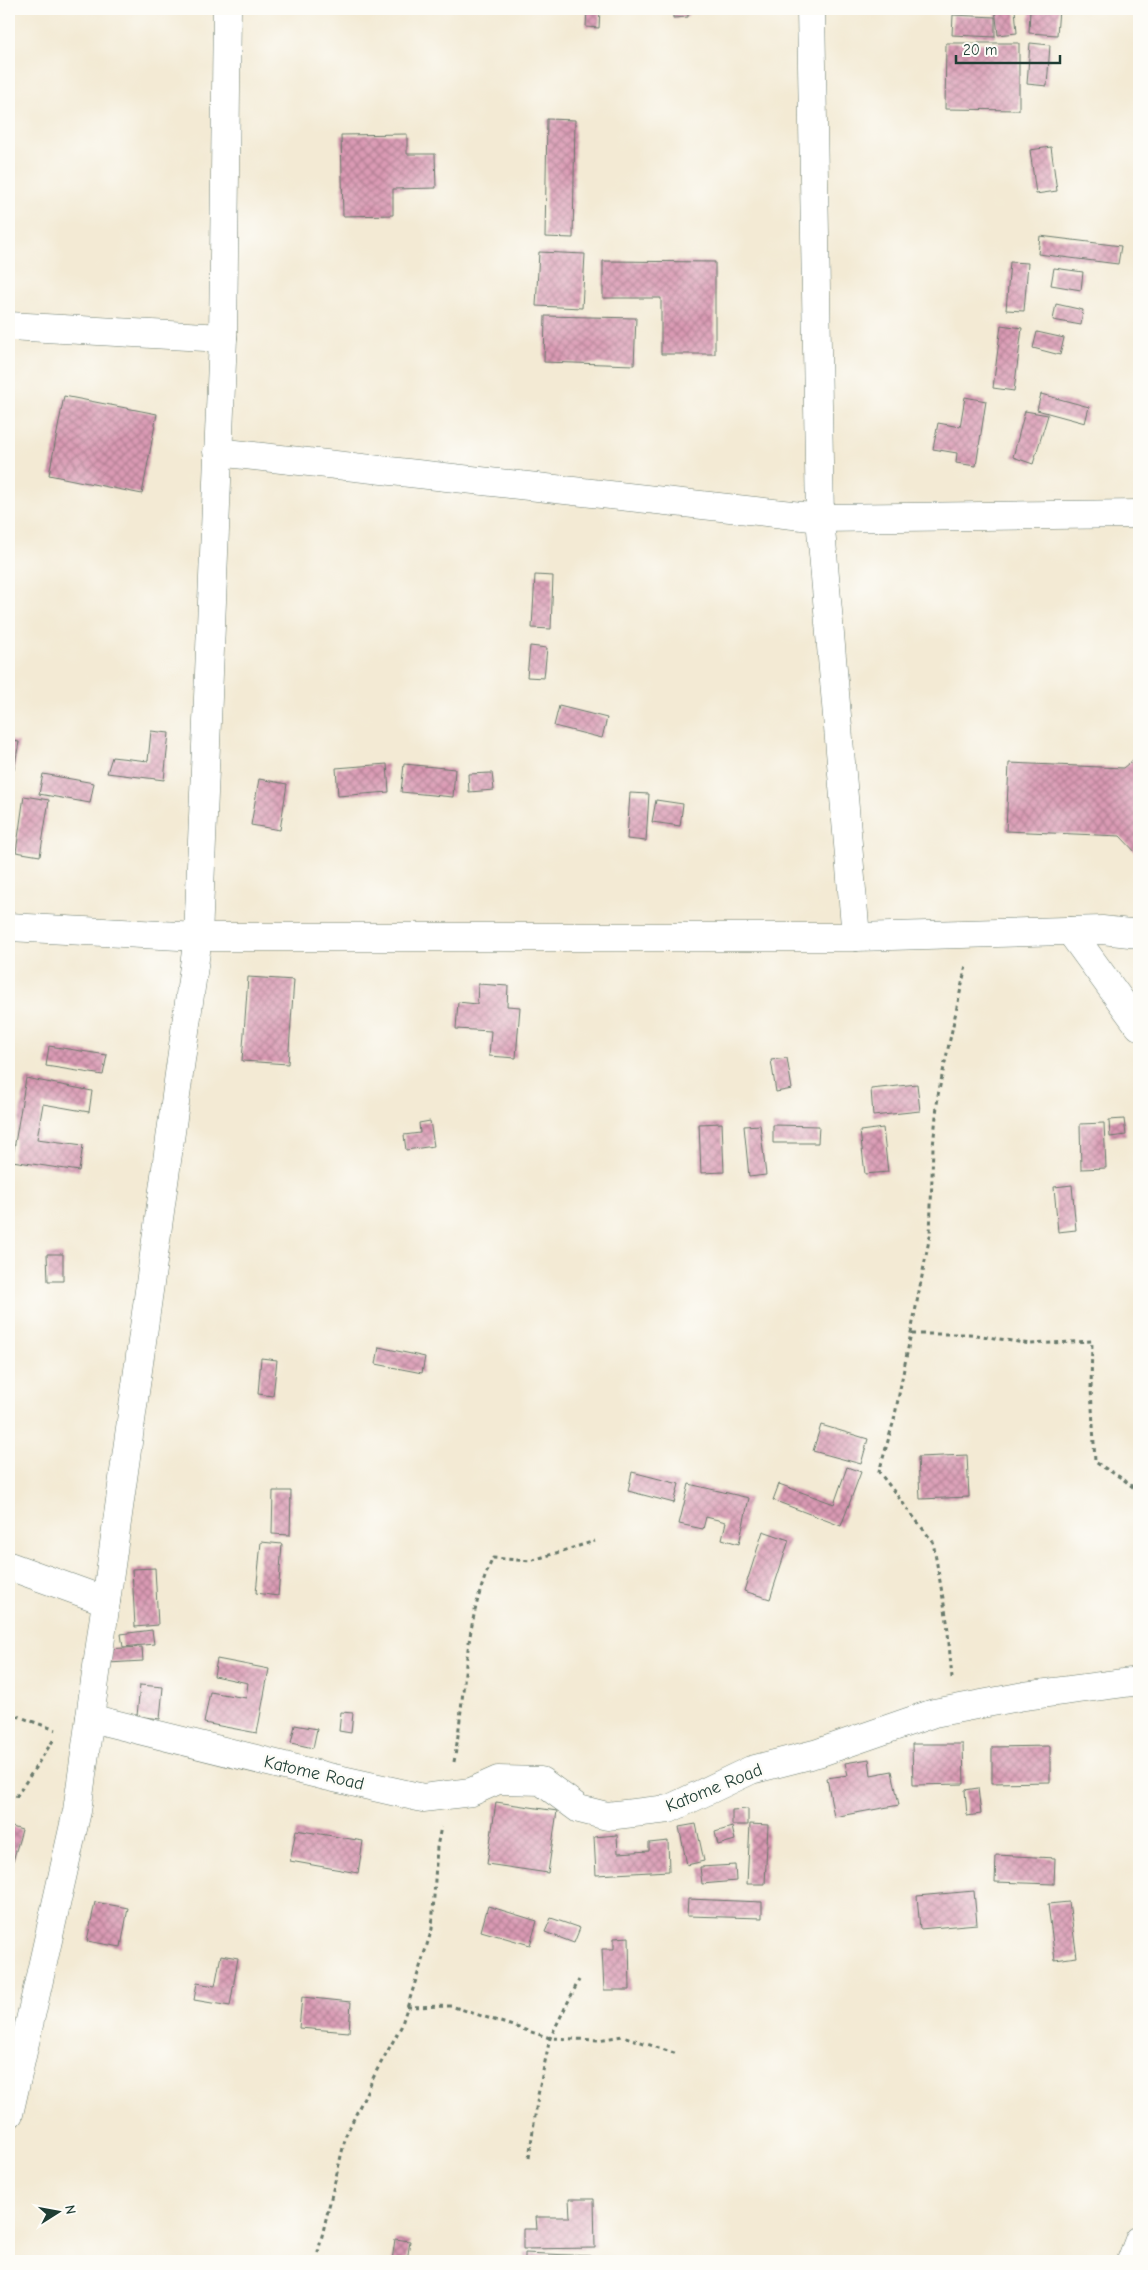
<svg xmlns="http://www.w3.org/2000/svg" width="1148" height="2270" viewBox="0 0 1148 2270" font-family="'Comic Neue',sans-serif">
<defs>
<pattern id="building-cross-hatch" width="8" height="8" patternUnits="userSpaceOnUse" patternTransform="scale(1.25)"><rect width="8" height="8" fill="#da9ab4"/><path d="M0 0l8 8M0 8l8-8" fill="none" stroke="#b07f93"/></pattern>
</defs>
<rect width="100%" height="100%" fill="#fdfcf7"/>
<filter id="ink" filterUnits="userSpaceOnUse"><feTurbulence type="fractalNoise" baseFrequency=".02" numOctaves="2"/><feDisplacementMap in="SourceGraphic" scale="10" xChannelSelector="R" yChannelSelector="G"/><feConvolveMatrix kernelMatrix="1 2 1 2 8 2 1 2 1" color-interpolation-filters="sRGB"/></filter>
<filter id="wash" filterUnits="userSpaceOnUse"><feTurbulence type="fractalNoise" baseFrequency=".0096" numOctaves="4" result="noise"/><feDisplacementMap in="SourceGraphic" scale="20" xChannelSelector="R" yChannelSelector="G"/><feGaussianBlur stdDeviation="1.12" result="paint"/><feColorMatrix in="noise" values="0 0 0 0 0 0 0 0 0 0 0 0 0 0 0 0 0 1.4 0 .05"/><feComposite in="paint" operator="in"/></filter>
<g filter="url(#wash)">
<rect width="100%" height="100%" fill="#f3ead4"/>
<g id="blocks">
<g fill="url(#building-cross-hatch)">
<path d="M587,9H600L599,28L586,27Z"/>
<path d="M673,9H688V17L673,18Z"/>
<path d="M995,9H1015L1017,33L998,35Z"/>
<path d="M1030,9H1059L1057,35L1029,33Z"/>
<path d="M953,15L995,17V37L952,35Z"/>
<path d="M946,43H1019V110L945,109Z"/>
<path d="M1030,43L1050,45L1047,86L1027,84Z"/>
<path d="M547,119L575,120L573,238L545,237Z"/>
<path d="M407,134V154H435L436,188L393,189V215L343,216L341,135Z"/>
<path d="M1051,147L1057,191L1036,194L1030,150Z"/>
<path d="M1040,236L1121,246L1118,264L1038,254Z"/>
<path d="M539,252L585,254L582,308L536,306Z"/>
<path d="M603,261L715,262V354H661V298H603Z"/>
<path d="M1010,262L1028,263L1024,311L1006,310Z"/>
<path d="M1054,268L1083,272L1081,290L1051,285Z"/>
<path d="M1056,304L1083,310L1081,325L1053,320Z"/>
<path d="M545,316L636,318L634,365L544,362Z"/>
<path d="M1001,325L1022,328L1014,391L993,388Z"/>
<path d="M1037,332L1064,338L1060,355L1033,348Z"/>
<path d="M1041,394L1089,407L1085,423L1037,410Z"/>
<path d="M64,396L157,414L142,494L49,475Z"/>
<path d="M965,397L986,401L976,466L956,463L957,453L933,449L938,423L960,427Z"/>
<path d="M1025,411L1048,415L1033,464L1013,457Z"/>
<path d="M535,575L553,576L551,629L532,628Z"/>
<path d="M530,646L547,648L544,678L527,677Z"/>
<path d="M559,706L607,718L602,738L554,726Z"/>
<path d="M151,731L169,733L164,780L107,773L112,757L148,761Z"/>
<path d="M9,740L19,742L14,770L9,769Z"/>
<path d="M1139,755V856L1120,836L1006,831L1009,763L1123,768Z"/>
<path d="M387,764L389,792L338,796L336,768Z"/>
<path d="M404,764L455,769L453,797L401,792Z"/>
<path d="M492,773L494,790L469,792L468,774Z"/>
<path d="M43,774L94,783L90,803L39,794Z"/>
<path d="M259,779L287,784L280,830L251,825Z"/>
<path d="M630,793L649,794L646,841L627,839Z"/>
<path d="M24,796L49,800L40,856L16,852Z"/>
<path d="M656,800L683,804L680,826L652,822Z"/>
<path d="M248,977L294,980L288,1064L242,1061Z"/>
<path d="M478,984L508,986L507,1006L520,1007L516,1058L489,1056L491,1031L456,1029L458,1002L477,1004Z"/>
<path d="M49,1046L107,1055L103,1075L46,1066Z"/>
<path d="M787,1058L792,1089L776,1092L771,1060Z"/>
<path d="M26,1078L92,1091L89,1112L43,1104L37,1139L83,1145L79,1171L12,1161Z"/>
<path d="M917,1084L920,1111L873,1116L871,1089Z"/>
<path d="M1124,1119L1126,1135L1110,1137L1109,1120Z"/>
<path d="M430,1121L434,1146L406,1150L404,1135L420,1133L419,1123Z"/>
<path d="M722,1123L724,1172L701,1173L699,1124Z"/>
<path d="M1104,1123L1106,1168L1081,1169L1080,1124Z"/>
<path d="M760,1125L766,1175L749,1177L744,1126Z"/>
<path d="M773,1125L819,1126L818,1143H773Z"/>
<path d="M883,1128L888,1172L865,1174L860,1131Z"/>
<path d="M1072,1185L1076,1230L1058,1232L1054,1187Z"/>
<path d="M47,1254H63V1281H48Z"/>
<path d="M379,1347L425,1357L422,1373L376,1364Z"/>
<path d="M261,1358L277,1360L273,1396L258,1394Z"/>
<path d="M821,1425L868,1439L861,1464L813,1451Z"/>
<path d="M967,1455L969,1497L920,1499L918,1457Z"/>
<path d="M847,1467L861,1472L841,1526L773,1500L779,1484L834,1504Z"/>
<path d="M632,1472L679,1484L674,1503L628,1491Z"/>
<path d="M689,1484L749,1498L739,1544L722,1539L726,1522L706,1517L703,1529L679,1524Z"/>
<path d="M273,1491H291L290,1535L272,1534Z"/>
<path d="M763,1531L789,1540L770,1599L744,1591Z"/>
<path d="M261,1542L282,1544L278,1596L256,1593Z"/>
<path d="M155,1568L158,1625L135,1627L132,1569Z"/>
<path d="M152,1630L154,1644L123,1647L121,1634Z"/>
<path d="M142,1647L143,1661L108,1663L107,1649Z"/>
<path d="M217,1659L269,1669L257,1733L204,1723L210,1692L246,1698L248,1683L214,1676Z"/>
<path d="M140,1685L163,1687L160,1719L137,1716Z"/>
<path d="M341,1712L353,1713L351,1733L339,1731Z"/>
<path d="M295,1725L317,1729L313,1748L291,1743Z"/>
<path d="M912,1744H963L964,1784L913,1785Z"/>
<path d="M1050,1746V1782L992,1783V1747Z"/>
<path d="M869,1759L871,1775L892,1771L899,1805L834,1817L827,1778L848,1775L845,1763Z"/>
<path d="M978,1788L981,1814L967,1816L965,1790Z"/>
<path d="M496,1802L557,1811L548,1873L487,1864Z"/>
<path d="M748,1809V1825H732V1810Z"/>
<path d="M696,1824L704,1861L687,1865L679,1827Z"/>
<path d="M750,1824L768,1825L765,1884H747Z"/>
<path d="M9,1826L22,1830L13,1861L9,1859Z"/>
<path d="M732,1827L735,1840L718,1845L715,1832Z"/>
<path d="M296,1830L363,1841L358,1873L290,1861Z"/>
<path d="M617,1835L618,1853L649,1851V1843L668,1841L669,1871L596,1875L594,1837Z"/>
<path d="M996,1855L1055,1858L1054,1884L995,1882Z"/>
<path d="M735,1865L736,1881L702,1884L700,1867Z"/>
<path d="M974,1891L977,1924L920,1929L917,1896Z"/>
<path d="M688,1899L762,1902V1918L687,1916Z"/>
<path d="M95,1902L128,1908L121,1947L87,1941Z"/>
<path d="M1069,1902L1077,1957L1055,1960L1048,1904Z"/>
<path d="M488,1906L537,1921L530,1945L481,1931Z"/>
<path d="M551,1918L580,1928L574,1943L545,1932Z"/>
<path d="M629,1937L630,1990H604L602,1949H614V1938Z"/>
<path d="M221,1955L238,1958L230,2006L194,2000L197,1983L215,1986Z"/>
<path d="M302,1997L351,2002L349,2032L299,2028Z"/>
<path d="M569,2199H594L595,2248L523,2249V2229H537L536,2217H570Z"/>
<path d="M395,2239L410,2241L407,2261H392Z"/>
<path d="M525,2253L591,2256V2261H525Z"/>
</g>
</g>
</g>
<g filter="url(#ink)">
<use href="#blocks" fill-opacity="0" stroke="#697a6c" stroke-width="1"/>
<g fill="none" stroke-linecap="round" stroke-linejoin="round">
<defs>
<g id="minor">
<path d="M811,9L820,518L856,937"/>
<path d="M9,326L223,338"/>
<path d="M217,452L820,518L1139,514"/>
<path d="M9,927L198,937H856L1102,930L1139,934"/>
<path d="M1070,931L1139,1026"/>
<path d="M9,1566L106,1601"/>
<path d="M90,1718L325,1776L423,1798L471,1792L498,1780L541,1781L579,1809L607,1816L669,1809L751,1770L818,1753L934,1713L1024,1696L1139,1681"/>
<path d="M9,2114L77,1811L198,937L223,338L227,9"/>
<path d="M1131,2261L1139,2240"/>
</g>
</defs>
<use href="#minor" stroke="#697a6c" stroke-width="29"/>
<g stroke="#697a6c" stroke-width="3" stroke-dasharray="4 4" stroke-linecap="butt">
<path d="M912,1334H970L1030,1344L1092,1341L1091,1389L1095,1462L1123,1479L1139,1492"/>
<path d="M952,1678L947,1621L933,1542L879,1472L894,1420L930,1235L933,1147L938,1095L966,965"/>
<path d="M9,1713L56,1730"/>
<path d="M454,1762C466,1694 463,1621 493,1558L530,1561L595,1541"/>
<path d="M16,1797L54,1739"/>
<path d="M407,2007L451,2006L550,2038L598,2040L623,2036L677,2054"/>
<path d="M529,2158L538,2095L550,2038L579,1980"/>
<path d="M316,2261L346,2135L377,2070L401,2027L432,1929L437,1847L441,1827"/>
</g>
<use href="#minor" stroke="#fff" stroke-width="28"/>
</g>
</g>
<g text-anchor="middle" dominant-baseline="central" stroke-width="5" stroke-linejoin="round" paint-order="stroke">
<g font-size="18" fill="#1f3d34" stroke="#fdfcf7">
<text transform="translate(314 1773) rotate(13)">Katome Road</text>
<text transform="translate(714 1788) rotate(-22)">Katome Road</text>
</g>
</g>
<rect width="1148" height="2270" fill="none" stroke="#fdfcf7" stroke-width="30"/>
<g transform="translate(58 2212) rotate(79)" stroke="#fdfcf7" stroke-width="4" paint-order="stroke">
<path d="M0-4L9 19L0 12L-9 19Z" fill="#1f3d34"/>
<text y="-8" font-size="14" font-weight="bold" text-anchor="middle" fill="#1f3d34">N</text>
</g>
<path d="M956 55v8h104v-8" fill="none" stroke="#1f3d34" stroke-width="2.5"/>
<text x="963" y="55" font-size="15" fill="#1f3d34" stroke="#fdfcf7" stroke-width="4" paint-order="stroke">20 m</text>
</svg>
